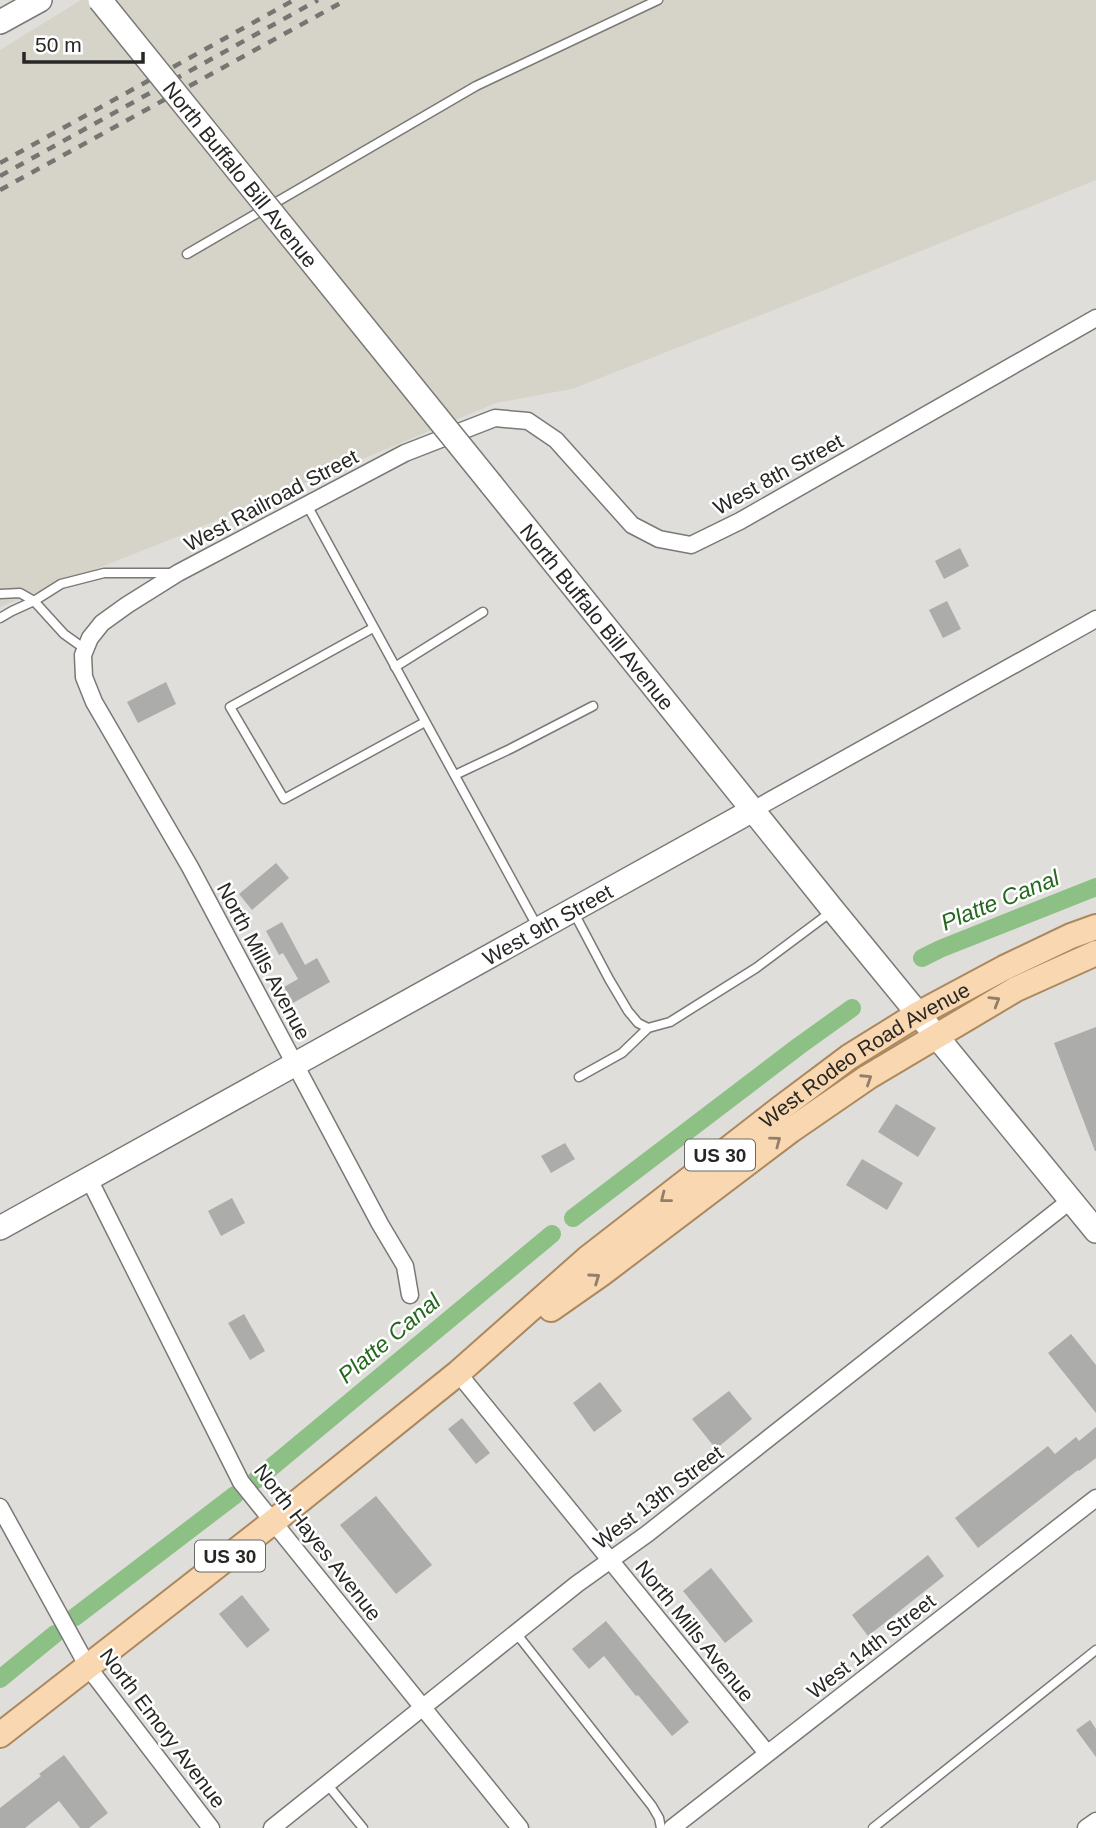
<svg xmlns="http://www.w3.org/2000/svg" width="1096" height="1828" viewBox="0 0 1096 1828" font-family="Helvetica,sans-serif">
<rect width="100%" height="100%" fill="#dfdedb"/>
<path fill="#d6d3c8" d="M81,0H1096V180L822,291L572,389L496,403L174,538L0,607V50Z"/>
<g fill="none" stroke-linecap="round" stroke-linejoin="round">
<g stroke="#8cc085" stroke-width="18">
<path d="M922,958L940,949L1096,887"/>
<path d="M573,1218L799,1046L852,1008"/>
<path d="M256,1480L552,1234"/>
<path d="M75,1617L235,1495"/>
<path d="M0,1679L55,1634"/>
</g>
</g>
<g fill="#acadaa">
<path d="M960,548L969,566L944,579L935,561Z"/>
<path d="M947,601L961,629L943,638L929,610Z"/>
<path d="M166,682L176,704L138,723L127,702Z"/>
<path d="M276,863L289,878L252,910L239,894Z"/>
<path d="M282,922L305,965L317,958L330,982L293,1003L284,987L298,979L283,953L279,955L266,931Z"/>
<path d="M1096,1027V1151H1095L1054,1043Z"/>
<path d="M896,1104L936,1128L918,1157L878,1132Z"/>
<path d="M565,1143L575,1159L551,1173L541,1156Z"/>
<path d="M862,1159L903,1183L887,1210L846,1185Z"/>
<path d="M232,1198L245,1223L221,1236L208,1211Z"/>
<path d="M244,1314L265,1351L250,1360L228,1323Z"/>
<path d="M1071,1334L1096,1365V1413L1048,1353Z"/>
<path d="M600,1382L622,1411L594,1432L573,1403Z"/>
<path d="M729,1391L752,1419L716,1449L692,1419Z"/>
<path d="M462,1418L490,1453L476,1464L448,1429Z"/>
<path d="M1096,1427V1458L1079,1471L1078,1470L978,1548L955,1518L1048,1446L1055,1454L1076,1437L1079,1441Z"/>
<path d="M376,1496L432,1565L396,1594L340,1525Z"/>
<path d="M928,1555L944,1576L868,1636L852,1615Z"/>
<path d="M711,1568L753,1621L725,1643L683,1591Z"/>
<path d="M242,1595L270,1630L247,1648L219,1614Z"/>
<path d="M606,1621L689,1722L672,1736L638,1695L636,1696L604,1656L589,1669L572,1649Z"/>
<path d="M1090,1720L1096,1729V1757L1076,1730Z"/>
<path d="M64,1755L108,1813L89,1828H80L59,1801L25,1828H0V1808L41,1776L39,1774Z"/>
</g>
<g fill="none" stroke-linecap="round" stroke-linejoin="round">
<defs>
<g id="lane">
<path d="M187,254L476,86L658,0"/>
<path d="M307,505L537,926"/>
<path d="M0,594L20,593L34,601L64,634L85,649"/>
<path d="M0,618L12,611L34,601L61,584L104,573H172"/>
<path d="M373,628L230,707L284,799L425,722"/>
<path d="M395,667L483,612"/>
<path d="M455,775L510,749L593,706"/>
<path d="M573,911L609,979L628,1011L638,1023L648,1028"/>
<path d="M579,1077L622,1053L648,1028L670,1022L756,968L831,912"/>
<path d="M516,1633L652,1806L659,1818L661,1828"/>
<path d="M327,1784L363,1828"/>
<path d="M873,1828L1096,1650"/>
</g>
<g id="street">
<path d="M753,810L1096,619"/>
<path d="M89,1179L241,1482L520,1828"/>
<path d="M410,1295L405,1266L380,1224L190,867L94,702L84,677L83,655L90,638L102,623L127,605L178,573L405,453L495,418L528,421L556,440L632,525L659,539L691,545L740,521L1096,318"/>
<path d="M458,1373L767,1753"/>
<path d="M0,1507L88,1667L211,1828"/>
<path d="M272,1828L577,1584L647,1534L1071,1200"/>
<path d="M672,1828L1096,1498"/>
<path d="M1086,1828L1096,1821"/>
</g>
<g id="secondary">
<path d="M0,22L40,0"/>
<path id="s1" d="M491,484L833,910L1096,1231"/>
<path id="s2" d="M0,1228L753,810"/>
</g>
<g id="primary">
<path d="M551,1309L601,1274L791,1130L868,1077L1016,989L1096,953"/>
<path id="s3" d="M0,1735L273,1522L458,1373L588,1258L781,1108L849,1057L918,1014L1004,968L1071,936L1096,927"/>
</g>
</defs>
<use href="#lane" stroke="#7a7976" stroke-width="11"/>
<use href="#street" stroke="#7a7976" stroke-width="19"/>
<use href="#secondary" stroke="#7a7976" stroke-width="26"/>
<use href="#primary" stroke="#ac885e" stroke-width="28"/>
<use href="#lane" stroke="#fff" stroke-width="8"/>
<use href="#street" stroke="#fff" stroke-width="16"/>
<use href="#secondary" stroke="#fff" stroke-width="23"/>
<use href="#primary" stroke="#f8d7b1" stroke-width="24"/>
<g stroke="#757572" stroke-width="4.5" stroke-dasharray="9 9" stroke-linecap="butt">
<path d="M0,163L294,0"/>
<path d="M0,176L318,0"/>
<path d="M0,190L346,0"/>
</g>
<defs>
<g id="secondary-bridge">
<path id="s4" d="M100,0L491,484"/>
</g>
</defs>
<use href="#secondary-bridge" stroke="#7a7976" stroke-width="26" stroke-linecap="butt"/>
<use href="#secondary-bridge" stroke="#fff" stroke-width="23"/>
</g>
<defs><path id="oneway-chevron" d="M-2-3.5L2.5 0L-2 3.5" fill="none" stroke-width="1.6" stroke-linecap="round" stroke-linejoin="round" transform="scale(1.75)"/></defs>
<g stroke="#907f6b">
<use href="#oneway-chevron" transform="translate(995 1001) rotate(-31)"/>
<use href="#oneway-chevron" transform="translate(867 1079) rotate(-33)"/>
<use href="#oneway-chevron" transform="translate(776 1141) rotate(-37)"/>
<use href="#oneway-chevron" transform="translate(665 1198) rotate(142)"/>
<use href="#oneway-chevron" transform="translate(595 1278) rotate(-35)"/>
</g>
<g text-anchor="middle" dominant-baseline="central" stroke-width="5" stroke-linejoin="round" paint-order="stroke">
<g fill="#fff" stroke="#686866" stroke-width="2">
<rect x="685" y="1139.5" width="70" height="31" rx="5"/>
<rect x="195" y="1540.5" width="70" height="31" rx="5"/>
</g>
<g font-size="19" font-weight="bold" fill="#272725">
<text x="720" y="1155">US 30</text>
<text x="230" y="1556">US 30</text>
</g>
<g font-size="21" fill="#272725" stroke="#fff">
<text stroke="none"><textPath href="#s4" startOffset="224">North Buffalo Bill Avenue</textPath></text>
<text transform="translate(778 474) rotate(-29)">West 8th Street</text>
<text transform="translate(271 500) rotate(-28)">West Railroad Street</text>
<text stroke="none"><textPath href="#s1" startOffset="170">North Buffalo Bill Avenue</textPath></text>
<text stroke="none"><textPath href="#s2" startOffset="626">West 9th Street</textPath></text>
<text transform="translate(264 961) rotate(62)">North Mills Avenue</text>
<text stroke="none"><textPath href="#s3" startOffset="1101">West Rodeo Road Avenue</textPath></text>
<text transform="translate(658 1497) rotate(-37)">West 13th Street</text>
<text transform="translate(318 1542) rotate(52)">North Hayes Avenue</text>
<text transform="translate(695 1631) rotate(51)">North Mills Avenue</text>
<text transform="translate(871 1646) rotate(-38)">West 14th Street</text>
<text transform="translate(163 1728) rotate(53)">North Emory Avenue</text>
</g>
<g font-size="23" font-style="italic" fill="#23681c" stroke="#fff">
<text transform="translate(1000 900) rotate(-22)">Platte Canal</text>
<text transform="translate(389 1338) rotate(-40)">Platte Canal</text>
</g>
</g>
<path d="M24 52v10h119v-10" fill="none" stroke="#272725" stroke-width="3.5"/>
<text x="35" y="52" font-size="21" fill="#272725" stroke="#ffffff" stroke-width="5" paint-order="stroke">50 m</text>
</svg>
